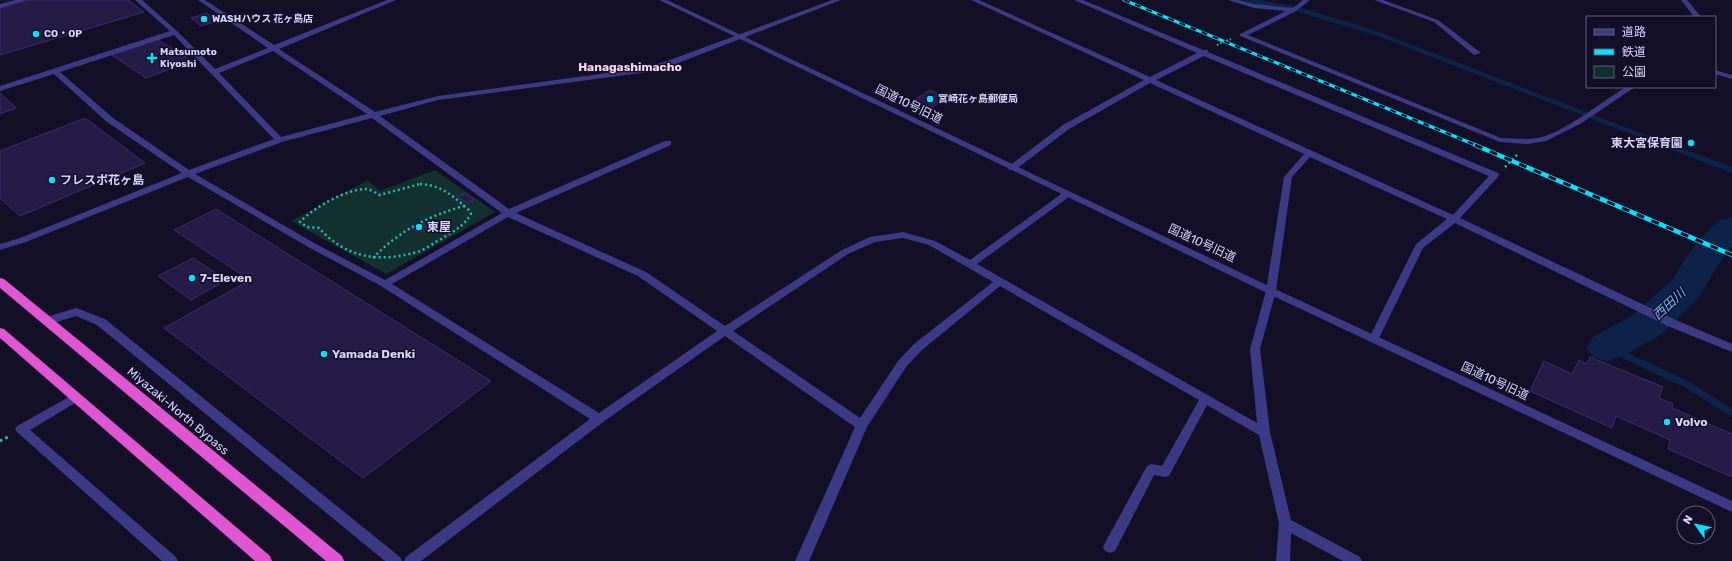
<svg xmlns="http://www.w3.org/2000/svg" width="1732" height="561" viewBox="0 0 1732 561" font-family="Rubik,'Noto Sans JP',sans-serif">
<rect width="100%" height="100%" fill="#130f26"/>
<path fill="#12302f" d="M435,170L495,212L386,274L291,221L368,180L380,191Z"/>
<g fill="none" stroke-linecap="round" stroke-linejoin="round">
<path stroke="#0c2248" stroke-width="4.5" d="M1246,0L1293,8L1373,32L1668,146"/>
<path stroke="#0c2248" stroke-width="5.5" d="M1666,145L1732,170"/>
<path stroke="#0c2248" stroke-width="7" d="M1607,347L1688,385L1732,413"/>
<path fill="#0c2248" fill-rule="evenodd" d="M1732,217V246L1715,270L1701,295L1662,334L1621,357L1607,361L1593,357L1587,347L1593,337L1634,314L1673,279L1685,259L1707,231L1720,220Z"/>
</g>
<g fill="#241b47" stroke="#3b2d73">
<path d="M28,0H128L144,12L0,55V8Z"/>
<path d="M207,13L217,21L201,26L191,18Z"/>
<path d="M157,39L192,61L146,78L112,55Z"/>
<path d="M930,90L947,98L931,108L913,101Z"/>
<path d="M0,93L16,108L0,114Z"/>
<path d="M85,118L145,163L20,216L0,198V151Z"/>
<path d="M465,194L474,199L467,203L458,197Z"/>
<path d="M216,209L491,381L363,478L164,328L250,280L174,230Z"/>
<path d="M421,223L426,226L417,231L411,228Z"/>
<path d="M193,258L226,280L191,300L158,276Z"/>
<path d="M1590,357L1663,387L1659,398L1673,404L1672,408L1732,434V477L1668,449L1670,440L1616,416L1612,428L1530,391L1544,361L1572,374L1579,360L1587,364Z"/>
</g>
<g fill="none" stroke-linecap="round" stroke-linejoin="round">
<path stroke="#2fb8b0" stroke-width="2" stroke-dasharray="1.5 2" stroke-linecap="butt" d="M1217,45L1231,39"/>
<g stroke="#2fb8b0" stroke-width="2.5" stroke-dasharray="2 3" stroke-linecap="butt">
<path d="M1505,167L1518,154"/>
<path d="M420,184C442,185 454,197 470,211L471,214C463,227 454,231 441,239C433,243 425,250 417,252C379,263 346,258 319,228L307,227L300,222C313,208 346,189 366,189C371,189 375,193 380,195Z"/>
<path d="M373,258C399,231 428,216 464,206"/>
</g>
<path stroke="#2fb8b0" stroke-width="3" stroke-dasharray="2.5 3.5" stroke-linecap="butt" d="M0,441L8,437"/>
<g fill="#3d3a85" fill-rule="evenodd">
<path d="M15,0H26L0,8V4Z"/>
<path d="M135,0H142L177,31L215,69L268,48L198,0H205L274,45L387,0H396L279,49L375,112L438,96L644,68L667,61L832,0H841L673,65L648,72L438,100L380,116L509,209L665,141H671V145L516,213L646,272L725,326L842,250L870,237L903,232L935,241L970,260L1064,192H1070L1071,194L1070,196L977,264L1257,423L1250,349L1266,291L1284,177L1304,154L1150,83L1069,129L1015,170H1009L1008,168L1009,166L1063,125L1144,80L971,0H979L1150,77L1197,53L1074,0H1083L1203,50H1208V52L1498,173L1499,175L1498,177L1460,218L1678,321L1732,344V352L1670,327L1455,223L1423,248L1379,338L1378,341H1370L1369,338L1416,244L1447,219L1310,157L1292,177L1276,291L1260,349L1270,432L1291,520L1360,557L1362,561H1343L1291,533L1290,561H1276L1279,523L1259,435L1207,405L1169,476L1165,477L1154,475L1115,551L1110,553L1105,551L1103,547L1105,543L1147,466L1151,464L1162,466L1199,400L1000,286L922,350L906,367L867,427L809,561H795L855,427L725,336L603,422L421,561H404L406,557L590,419L381,286L310,248L188,177L26,242L0,250V244L20,238L182,173L107,122L54,74L0,91V86L170,31ZM174,35L274,139L189,170L113,118L60,72ZM273,51L367,114L281,137L219,73ZM1204,56L1489,176L1453,215L1156,80ZM372,118L502,213L385,280L316,244L195,174L282,142ZM508,217L638,276L717,331L599,413L392,284ZM903,238L929,245L993,282L914,344L898,361L860,418L733,331L848,254L875,242Z"/>
<path d="M1228,0H1239L1254,4L1293,8L1303,0H1310L1296,11L1248,35L1501,138C1513,138 1526,140 1538,138C1563,133 1603,101 1626,87H1635L1580,124L1546,141L1527,144L1500,142L1240,36V34L1286,11L1254,8Z"/>
<path d="M1374,0H1383L1438,20L1481,53L1474,55L1434,22Z"/>
<path d="M1681,0H1687L1701,17H1694Z"/>
<path d="M1715,70L1732,75V79L1715,74Z"/>
<path d="M76,308L105,319L400,557L402,561H385L97,325L76,316L47,325L42,321L43,318Z"/>
<path d="M76,393L80,394L82,397L80,400L30,430L176,557L178,561H162L17,432L15,429L17,426Z"/>
</g>
<path fill="#3d3a85" fill-rule="evenodd" d="M659,0H667L1275,289L1732,501V512L1267,293Z"/>
<g fill="#e055d1" fill-rule="evenodd">
<path d="M0,278L4,279L342,556L344,561H326L0,288Z"/>
<path d="M0,328L4,329L270,556L272,561H255L0,338Z"/>
</g>
<defs>
<path id="rail-far1" d="M1124,0L1478,146"/>
<path id="rail" d="M1475,145L1732,255"/>
</defs>
<use href="#rail-far1" stroke="#00e5ff" stroke-width="3"/>
<use href="#rail" stroke="#00e5ff" stroke-width="4.5"/>
<use href="#rail-far1" stroke="#130f26" stroke-width="2" stroke-dasharray="6" stroke-linecap="butt"/>
<use href="#rail" stroke="#130f26" stroke-width="3" stroke-dasharray="8" stroke-linecap="butt"/>
</g>
<g fill="#00e5ff" stroke="#130f26" stroke-width="1.5">
<circle cx="204" cy="19" r="4"/>
<circle cx="36" cy="34" r="4"/>
<path d="M150 52h4v4h4v4h-4v4h-4v-4h-4v-4h4z"/>
<circle cx="930" cy="99" r="4"/>
<circle cx="1691" cy="143" r="4"/>
<circle cx="52" cy="180" r="4"/>
<circle cx="419" cy="227" r="4"/>
<circle cx="192" cy="278" r="4"/>
<circle cx="324" cy="354" r="4"/>
<circle cx="1667" cy="422" r="4"/>
</g>
<g text-anchor="middle" dominant-baseline="central" stroke-width="3" stroke-linejoin="round" paint-order="stroke">
<g font-size="10" font-weight="bold" fill="#d9d4ff" stroke="#130f26" text-anchor="start">
<text x="212" y="19">WASHハウス 花ヶ島店</text>
<text x="44" y="34">CO・OP</text>
<text x="160" y="52">Matsumoto<tspan x="160" dy="12">Kiyoshi</tspan></text>
<text x="938" y="99">宮崎花ヶ島郵便局</text>
</g>
<g font-size="12" font-weight="bold" fill="#ffd6f0" stroke="#130f26">
<text x="630" y="67">Hanagashimacho</text>
</g>
<g font-size="12" fill="#d9d4ff" stroke="#130f26">
<text transform="translate(909 104) rotate(26)">国道10号旧道</text>
<text transform="translate(1202 243) rotate(25)">国道10号旧道</text>
<text transform="translate(1495 381) rotate(25)">国道10号旧道</text>
<text transform="translate(178 411) rotate(40)">Miyazaki-North Bypass</text>
</g>
<g font-size="12" font-weight="bold" fill="#d9d4ff" stroke="#130f26" text-anchor="start">
<text x="1683" y="143" text-anchor="end">東大宮保育園</text>
<text x="60" y="180">フレスポ花ヶ島</text>
<text x="427" y="227">東屋</text>
<text x="200" y="278">7-Eleven</text>
<text x="332" y="354">Yamada Denki</text>
<text x="1675" y="422">Volvo</text>
</g>
<g font-size="13" font-style="italic" fill="#62b6ff" stroke="#130f26">
<text transform="translate(1669 304) rotate(-43)">西田川</text>
</g>
</g>
<rect x="1586" y="16" width="130" height="72" fill="#130f26" stroke="#625e7d"/>
<rect x="1594" y="29" width="20" height="6" fill="#3d3a85" stroke="#625e7d"/>
<text x="1622" y="36" font-size="12" fill="#d9d4ff">道路</text>
<rect x="1594" y="49" width="20" height="6" fill="#00e5ff" stroke="#625e7d"/>
<text x="1622" y="56" font-size="12" fill="#d9d4ff">鉄道</text>
<rect x="1594" y="66" width="20" height="12" fill="#12302f" stroke="#625e7d"/>
<text x="1622" y="76" font-size="12" fill="#d9d4ff">公園</text>
<g transform="translate(1696 525) rotate(303)"><circle r="19" fill="#130f26" stroke="#625e7d"/>
<path d="M0-3L7 15L0 10L-7 15Z" fill="#00e5ff"/>
<text y="-6" font-size="11" font-weight="bold" text-anchor="middle" fill="#d9d4ff">N</text>
</g>
</svg>
